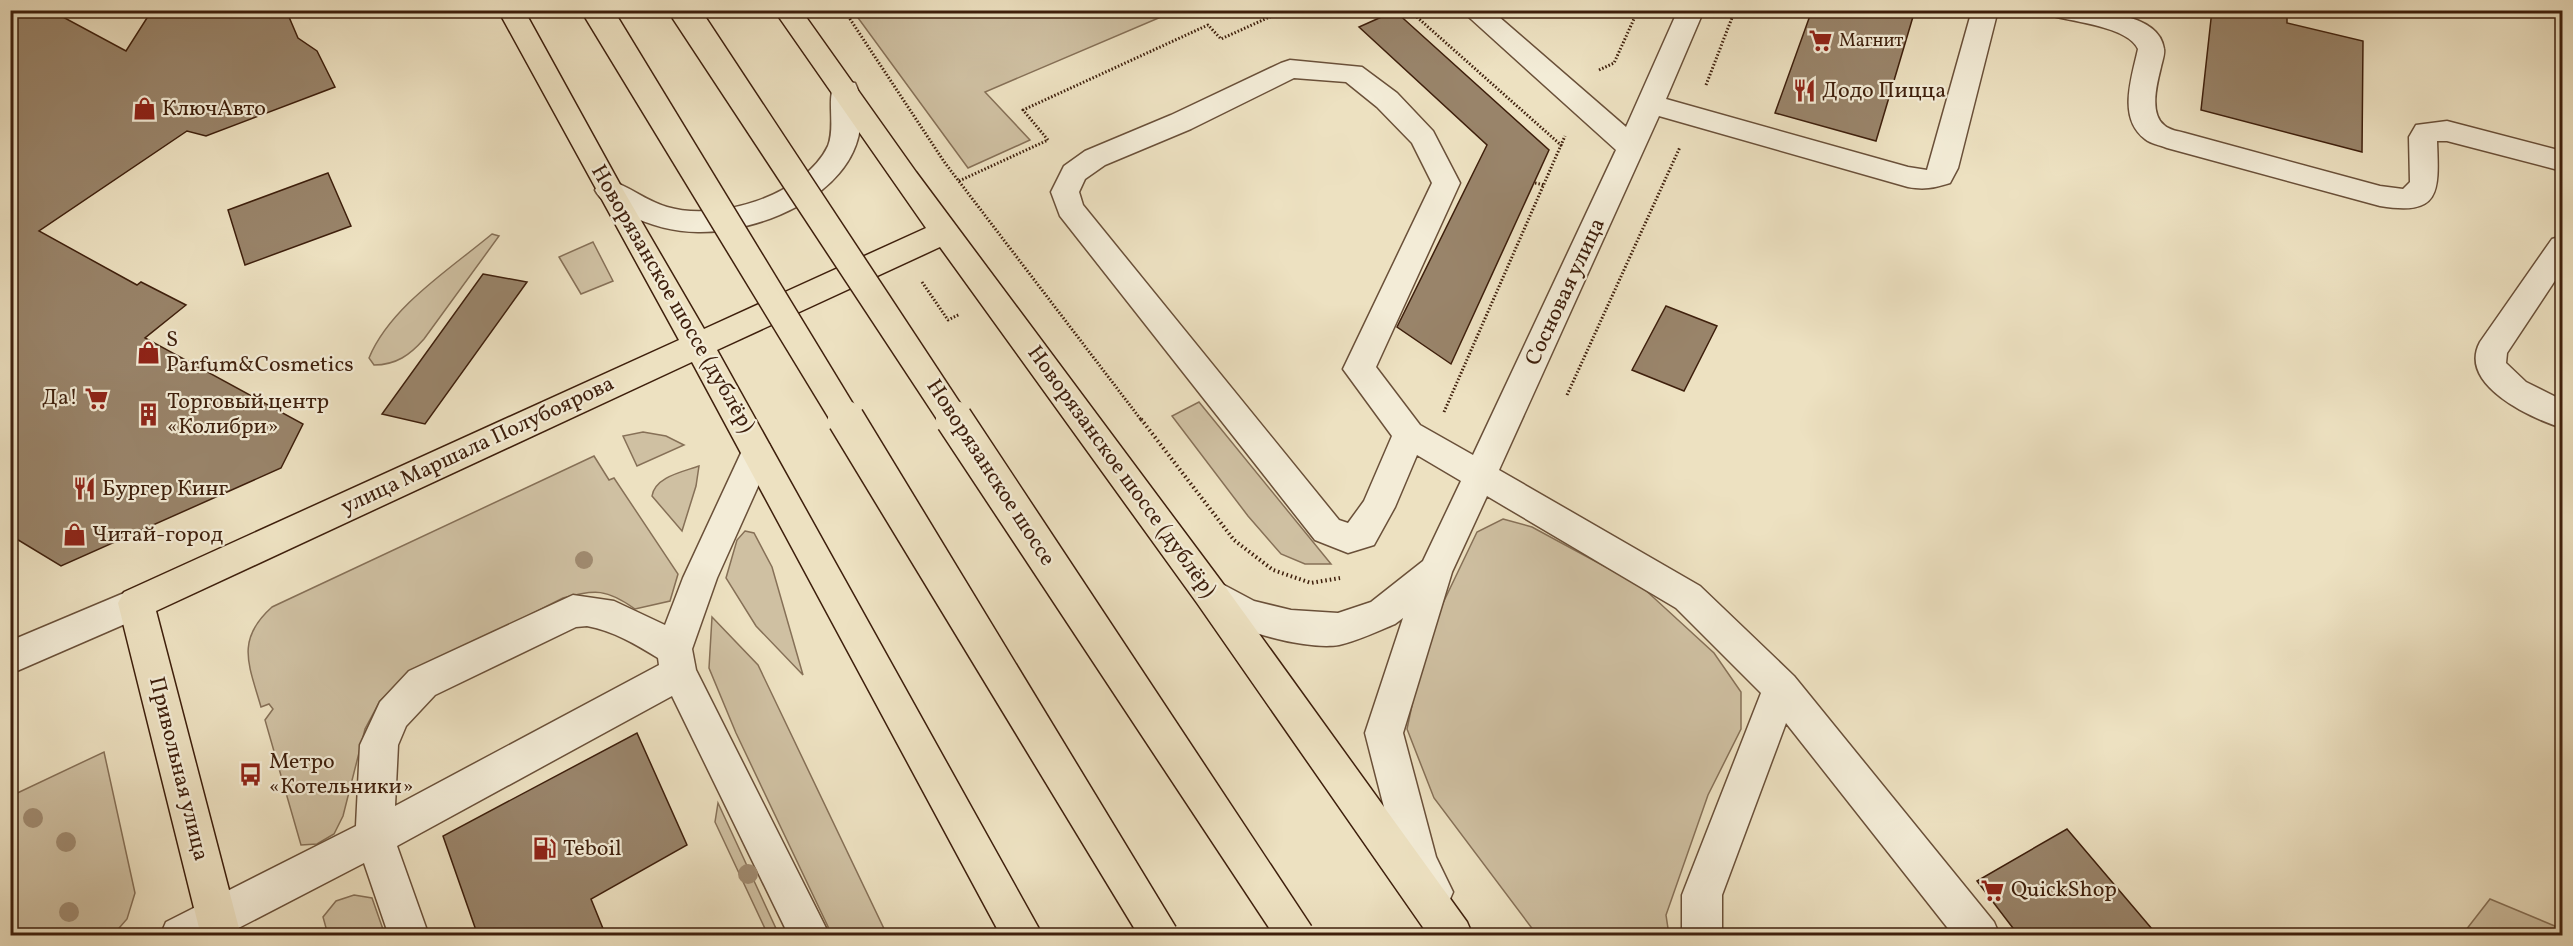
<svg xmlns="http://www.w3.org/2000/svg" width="2573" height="946" viewBox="0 0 2573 946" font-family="Vollkorn,serif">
<rect width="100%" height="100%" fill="#ede1c1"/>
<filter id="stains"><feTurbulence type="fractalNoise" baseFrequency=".00333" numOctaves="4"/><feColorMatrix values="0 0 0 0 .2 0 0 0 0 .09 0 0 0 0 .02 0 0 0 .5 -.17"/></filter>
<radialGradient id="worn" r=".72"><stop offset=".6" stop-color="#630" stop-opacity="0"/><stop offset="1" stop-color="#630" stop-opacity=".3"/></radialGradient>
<g fill="#cfc0a2" stroke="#867057" stroke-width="1.5">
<path d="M853,11H1175L985,92L1030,140L968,168Z"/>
<path d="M492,234L499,236L424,339C410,355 396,365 374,365L369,358C390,307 450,269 492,234Z"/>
<path d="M593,242L613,281L581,294L559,257Z"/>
<path d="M1199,402L1331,564H1305L1281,554L1248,516L1172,416Z"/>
<path d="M643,432L666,436L684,445L637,466L623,436Z"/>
<path d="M594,456L609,480L614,478L678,574L670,601L635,609C607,589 595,589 563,598L402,679L380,701L365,729L343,816L334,834L317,844L301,845L265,720L273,709L269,704L261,707C249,665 235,640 272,607Z"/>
<path d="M699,466L696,486L682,531L652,496C655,477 682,472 699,466Z"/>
<path d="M1503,519L1532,527L1641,586L1714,653L1741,692V729L1708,795L1666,915L1669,935H1537L1434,798L1407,729L1419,672L1443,603L1477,532Z"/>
<path d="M745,531L754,533L772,567L803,675L756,626L726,578L737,540Z"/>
<path d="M712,617L758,665L887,935H832L736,733L709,668Z"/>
<path d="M104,752L135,893L127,919L113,935H11V796Z"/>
<path d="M718,803L779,935H768L715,822Z"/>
<path d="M354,895L372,898L385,935H328L323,917L336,901Z"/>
<path d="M2490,899L2562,929V935H2462Z"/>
</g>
<g fill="#99846a" stroke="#3e1f0c" stroke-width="1.5">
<path d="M10,10H50L126,51L152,10H286L298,38L317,51L335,87L206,136L187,131L39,231L137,285L141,282L186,305L145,338L303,424L281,468L61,566L10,535Z"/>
<path d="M1812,10H1915L1876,141L1775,113Z"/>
<path d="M2212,10H2287V23L2363,41L2362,152L2201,110Z"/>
<path d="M1395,11L1549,150L1451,364L1397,327L1487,145L1359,27Z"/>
<path d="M328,173L351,226L245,265L228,210Z"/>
<path d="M483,274L527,282L425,424L382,414Z"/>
<path d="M1666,306L1717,326L1684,391L1632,370Z"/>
<path d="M637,733L687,845L591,899L606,936H478L443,836Z"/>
<path d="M2067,829L2158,936H2019L1977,881Z"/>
</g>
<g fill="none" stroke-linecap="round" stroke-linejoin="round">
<defs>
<g id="minor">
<path d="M1461,10H1491L1626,127L1678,10H1704L1666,99L1908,167L1927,170L1972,10H1998L1958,168L1950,183C1934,188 1924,190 1908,187L1659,116L1499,470L1700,586L1794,676L1994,922L2000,936H1954L1786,723L1722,895V936H1682V895L1761,693L1676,608L1487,496L1452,572L1403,733L1436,857L1453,892L1447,906L1433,912L1419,906L1398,862L1365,733L1403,618L1395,624C1378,631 1357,641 1339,645C1303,651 1208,626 1192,592L1197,581L1209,577L1254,601L1291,610L1338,613L1371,602L1423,561L1461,481L1417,455L1395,507L1374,545L1348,553L1315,540L1060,216L1051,192L1064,166L1085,151L1171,115L1281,63L1290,60L1362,67L1397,93L1433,131L1460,183L1376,367L1420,425L1473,455L1616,150ZM1294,78L1346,82L1377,107L1412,143L1432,183L1343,369L1392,436L1364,501L1348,523L1339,520L1083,205L1079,192L1085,179L1105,165L1191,129Z"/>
<path d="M2049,10C2078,10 2159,8 2164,49C2165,54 2162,62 2161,67C2157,83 2149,113 2164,125C2169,130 2178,131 2185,133L2380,186L2403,189L2410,182L2409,137L2416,125L2447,121L2562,151V171L2447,141H2437C2439,192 2441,216 2380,206L2167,148C2160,145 2151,144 2145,139C2117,118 2132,77 2138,49C2128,27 2075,22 2053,16Z"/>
<path d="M845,81L855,83C862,96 861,114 860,128C851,196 758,233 698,232C674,232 649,225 627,214C615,208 601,202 595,190L599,183L609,180C629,186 646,201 667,207C717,222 804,196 828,146C836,126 826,99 835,83Z"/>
<path d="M2562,236V270L2507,353L2506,363L2526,382L2562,400V428C2531,418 2457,385 2480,342L2552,239Z"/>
<path d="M757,440L769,444L773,453L717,578L692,649L696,670L830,936H789L672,696L397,846L429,936H389L364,863L223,936H160L166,922L356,826L360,745L380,702L409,671L573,595L614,601L665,625L683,578L741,453L745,444ZM587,626C614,631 635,644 658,658L659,665L395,806L398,745L406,726L435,695L576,627Z"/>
<path d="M136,588L148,592L154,603L148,614L10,674V641Z"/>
</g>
<path id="major" d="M498,10H524L622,188L704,329L926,228L774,10H801L916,172L1221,581L1467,922L1473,936H1429L1197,603L940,247L717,350L1043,936H1001L692,362L156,611L241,936H201L118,603L124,592L679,340Z"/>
</defs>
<use href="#minor" stroke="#6a5039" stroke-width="3"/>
<use href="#major" stroke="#3e1f0c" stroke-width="3"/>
<g stroke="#3e1f0c" stroke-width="3" stroke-dasharray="1.5 2" stroke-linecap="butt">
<path d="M844,10L945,163L1142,421"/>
<path d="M1409,10L1562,146"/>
<path d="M1599,70L1614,63L1638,10"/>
<path d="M1706,85L1735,10"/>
<path d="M959,181L1048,140L1023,110L1208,25L1221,39L1285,10"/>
<path d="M1535,183L1544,185"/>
<path d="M922,282L948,320L960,314"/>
<path d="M1567,395L1680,147"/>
<path d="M1444,412L1565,136"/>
</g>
<path stroke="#3e1f0c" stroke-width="4" stroke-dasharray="1.5 3" stroke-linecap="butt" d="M1141,419L1234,540L1273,570L1311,583L1340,578"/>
<use href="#minor" fill="#f3ecd7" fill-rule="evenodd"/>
<use href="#major" fill="#ede1c1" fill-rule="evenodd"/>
<defs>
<g id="highway-bridge-far1">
<path d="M597,10L847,421"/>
<path d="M684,10L955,421"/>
</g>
<g id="highway-bridge">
<path d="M846,419L1160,936"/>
<path d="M954,419L1296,936"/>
</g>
</defs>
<use href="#highway-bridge-far1" stroke="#3e1f0c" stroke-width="31" stroke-linecap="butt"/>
<use href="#highway-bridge" stroke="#3e1f0c" stroke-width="39" stroke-linecap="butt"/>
<use href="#highway-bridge-far1" stroke="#ede1c1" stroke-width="28"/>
<use href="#highway-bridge" stroke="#ede1c1" stroke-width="36"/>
</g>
<g fill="#a18c72">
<circle cx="584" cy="560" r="9"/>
<circle cx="33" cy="818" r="10"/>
<circle cx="66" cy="842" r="10"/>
<circle cx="748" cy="874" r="10"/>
<circle cx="69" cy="912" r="10"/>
</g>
<defs>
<symbol id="supermarket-bare" viewBox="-9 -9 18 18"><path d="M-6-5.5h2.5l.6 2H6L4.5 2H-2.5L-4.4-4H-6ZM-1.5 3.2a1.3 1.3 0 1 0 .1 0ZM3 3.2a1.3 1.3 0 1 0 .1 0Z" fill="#8f2418" stroke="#f3ecd7" stroke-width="2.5" paint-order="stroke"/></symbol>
<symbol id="restaurant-bare" viewBox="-9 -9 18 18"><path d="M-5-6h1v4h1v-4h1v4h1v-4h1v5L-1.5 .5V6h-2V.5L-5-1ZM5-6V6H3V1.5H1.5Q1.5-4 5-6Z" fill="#8f2418" stroke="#f3ecd7" stroke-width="2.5" paint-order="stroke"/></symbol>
<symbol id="shop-bare" viewBox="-9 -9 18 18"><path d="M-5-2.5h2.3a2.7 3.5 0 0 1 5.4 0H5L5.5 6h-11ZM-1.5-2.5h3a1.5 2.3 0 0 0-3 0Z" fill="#8f2418" stroke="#f3ecd7" stroke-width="2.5" paint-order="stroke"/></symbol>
<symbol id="building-bare" viewBox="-9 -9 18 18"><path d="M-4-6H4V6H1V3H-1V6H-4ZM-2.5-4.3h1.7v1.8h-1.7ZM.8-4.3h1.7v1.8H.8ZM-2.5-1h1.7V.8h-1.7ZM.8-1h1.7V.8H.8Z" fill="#8f2418" stroke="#f3ecd7" stroke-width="2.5" paint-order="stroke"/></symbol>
<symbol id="bus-bare" viewBox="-9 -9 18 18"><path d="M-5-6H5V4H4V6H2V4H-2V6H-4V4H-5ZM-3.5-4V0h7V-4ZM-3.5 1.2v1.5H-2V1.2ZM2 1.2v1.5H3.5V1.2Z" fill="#8f2418" stroke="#f3ecd7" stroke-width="2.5" paint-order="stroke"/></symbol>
<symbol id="fuel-bare" viewBox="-9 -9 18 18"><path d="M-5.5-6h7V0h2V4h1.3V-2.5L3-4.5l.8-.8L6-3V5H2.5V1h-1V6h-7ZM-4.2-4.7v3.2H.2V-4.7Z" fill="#8f2418" stroke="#f3ecd7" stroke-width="2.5" paint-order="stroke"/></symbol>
</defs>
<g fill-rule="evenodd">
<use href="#supermarket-bare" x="1804" y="24" width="33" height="33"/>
<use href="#restaurant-bare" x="1788" y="74" width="33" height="33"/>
<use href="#shop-bare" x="128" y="92" width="33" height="33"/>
<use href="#shop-bare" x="132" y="336" width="33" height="33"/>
<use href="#supermarket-bare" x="80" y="382" width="33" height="33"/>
<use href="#building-bare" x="132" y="398" width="33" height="33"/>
<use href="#restaurant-bare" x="68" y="472" width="33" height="33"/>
<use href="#shop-bare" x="58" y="518" width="33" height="33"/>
<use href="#bus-bare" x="234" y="758" width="33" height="33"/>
<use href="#fuel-bare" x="528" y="832" width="33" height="33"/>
<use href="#supermarket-bare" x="1976" y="874" width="33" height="33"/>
</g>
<g text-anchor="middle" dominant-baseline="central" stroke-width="4.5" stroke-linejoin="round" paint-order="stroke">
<g font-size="18" fill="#3e1f0c" stroke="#f3ecd7" text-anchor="start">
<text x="1839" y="41">Магнит</text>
</g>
<g font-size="22" fill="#3e1f0c" stroke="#f3ecd7" text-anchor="start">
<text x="1822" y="91">Додо Пицца</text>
<text x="162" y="109">КлючАвто</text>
<text x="166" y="340">S<tspan x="166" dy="25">Parfum&amp;Cosmetics</tspan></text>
<text x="78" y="398" text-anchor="end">Да!</text>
<text x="167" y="402">Торговый центр<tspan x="167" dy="25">«Колибри»</tspan></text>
<text x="102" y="489">Бургер Кинг</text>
<text x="92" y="535">Читай-город</text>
<text x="269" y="762">Метро<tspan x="269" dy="25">«Котельники»</tspan></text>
<text x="563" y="849">Teboil</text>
<text x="2011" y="890">QuickShop</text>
</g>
<g font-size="22" fill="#3e1f0c" stroke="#f3ecd7">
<text transform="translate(1566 292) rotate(-65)">Сосновая улица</text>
<text transform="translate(672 299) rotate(60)">Новорязанское шоссе (дублёр)</text>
<text transform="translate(478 446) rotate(-25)">улица Маршала Полубоярова</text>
<text transform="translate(1121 472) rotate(54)">Новорязанское шоссе (дублёр)</text>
<text transform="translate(990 473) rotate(57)">Новорязанское шоссе</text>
<text transform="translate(178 769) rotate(76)">Привольная улица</text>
</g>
</g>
<rect width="2573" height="946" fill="none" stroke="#ede1c1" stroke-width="36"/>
<rect x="12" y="12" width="2549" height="922" fill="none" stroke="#3e1f0c" stroke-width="3"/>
<rect x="18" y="18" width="2537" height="910" fill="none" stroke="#3e1f0c" stroke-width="1.5"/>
<rect width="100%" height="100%" filter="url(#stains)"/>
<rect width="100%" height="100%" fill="url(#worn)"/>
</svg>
